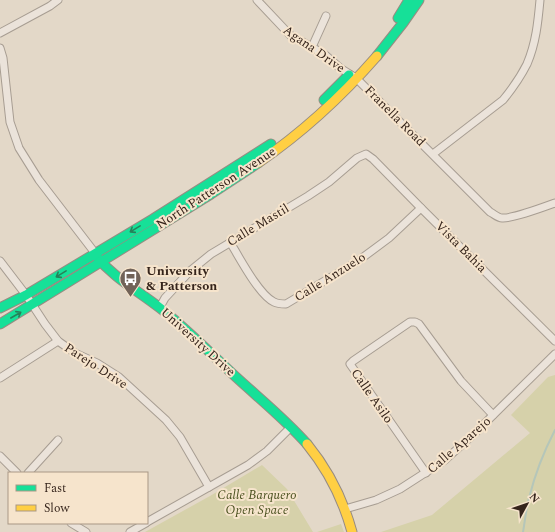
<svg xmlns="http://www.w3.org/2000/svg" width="555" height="532" viewBox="0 0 555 532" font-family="Spectral,serif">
<rect width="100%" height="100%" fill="#e3d8c8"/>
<g fill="#d6d1aa">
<path d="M555,375V532H381L432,515L530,433L511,415L548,377Z"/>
<path d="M262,465L287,489L313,532H145L210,496Z"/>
<path d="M341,524L344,532H317Z"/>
</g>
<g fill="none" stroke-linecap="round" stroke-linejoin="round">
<path stroke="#b5c6b9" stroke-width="2" d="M523,532C525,521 526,509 529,498C535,474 544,451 555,430"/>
<defs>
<g id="street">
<path d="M257,0L290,35L324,54L340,68L356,78L490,212C494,214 498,218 502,218C512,219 544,207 555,203"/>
<path d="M0,33L50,6L58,0"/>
<path d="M312,47L326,16"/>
<path d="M0,48L3,58L10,122L19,148L39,180L95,253"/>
<path d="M433,154L503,100C512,89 521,76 527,64C536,43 538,22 540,0"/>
<path d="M230,242C239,257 259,295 274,302C278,304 281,304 286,304L358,261L389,238L421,208"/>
<path d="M0,261L26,295L45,324L58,341L75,353L97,363L119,377L166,420L180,437L209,487"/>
<path d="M160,307L165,298L190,271L211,254L308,196L329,182L357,158L366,154L373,159L421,208L555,341"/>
<path d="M0,378L58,341"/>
<path d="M0,456L17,473"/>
<path d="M28,473L58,440"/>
<path d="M426,473L350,364L353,361L410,322H415L419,324L461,381L493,415"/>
<path d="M345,509L376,500L400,489L445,460L475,433L555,354"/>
<path d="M147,522L248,465L267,451L291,427"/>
<path d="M71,523L86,532"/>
<path d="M130,532L146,523"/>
</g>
<g id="fast">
<path d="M398,18L409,0"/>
<path d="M377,56L403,23L419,0"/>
<path d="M324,100L349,75"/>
<path d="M96,256C115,279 137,290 160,308C187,329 211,354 236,377C260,399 286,420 307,444"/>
<path d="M0,308L26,295L153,219L271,144"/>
<path d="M0,324L211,194L258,163"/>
</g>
<g id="slow">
<path d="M258,163C302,133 342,96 377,56"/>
<path d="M307,444C329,471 343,499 352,532"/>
</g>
</defs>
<use href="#street" stroke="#a79d92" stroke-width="9"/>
<use href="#fast" stroke="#978c82" stroke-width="11"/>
<use href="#slow" stroke="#978c82" stroke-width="11"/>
<use href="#street" stroke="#ebe3da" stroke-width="7"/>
<use href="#fast" stroke="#16e098" stroke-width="9"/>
<use href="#slow" stroke="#ffcf43" stroke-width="9"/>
</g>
<defs><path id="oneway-shaft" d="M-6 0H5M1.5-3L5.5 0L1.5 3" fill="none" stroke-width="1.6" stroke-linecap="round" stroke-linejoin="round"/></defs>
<g stroke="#26825a">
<use href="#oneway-shaft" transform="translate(135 229) rotate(149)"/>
<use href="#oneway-shaft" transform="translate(61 274) rotate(149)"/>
<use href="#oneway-shaft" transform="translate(16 315) rotate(-30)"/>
</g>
<defs>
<symbol id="bus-pin" viewBox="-11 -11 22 30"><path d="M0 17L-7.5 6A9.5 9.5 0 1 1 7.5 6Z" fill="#726358" stroke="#f6e4cc"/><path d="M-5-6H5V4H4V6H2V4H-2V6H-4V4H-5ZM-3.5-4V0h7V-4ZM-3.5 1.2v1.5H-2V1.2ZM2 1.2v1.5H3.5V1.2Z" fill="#fff"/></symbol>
</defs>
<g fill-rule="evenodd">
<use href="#bus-pin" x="118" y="266" width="25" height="34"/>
</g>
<g text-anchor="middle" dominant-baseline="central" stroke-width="4" stroke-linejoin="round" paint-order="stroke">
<g font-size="13" fill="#35241b" stroke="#f6e4cc">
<text transform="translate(314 49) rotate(35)">Agana Drive</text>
<text transform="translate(395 116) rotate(45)">Franella Road</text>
<text transform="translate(216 188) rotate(-33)">North Patterson Avenue</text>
<text transform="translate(258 225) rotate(-31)">Calle Mastil</text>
<text transform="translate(461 247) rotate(45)">Vista Bahia</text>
<text transform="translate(330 277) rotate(-32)">Calle Anzuelo</text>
<text transform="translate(198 342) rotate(42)">University Drive</text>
<text transform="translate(96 366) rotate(33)">Parejo Drive</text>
<text transform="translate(372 396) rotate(55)">Calle Asilo</text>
<text transform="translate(459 445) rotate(-41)">Calle Aparejo</text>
</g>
<g font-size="13" font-weight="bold" fill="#35241b" stroke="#f6e4cc" text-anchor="start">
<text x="146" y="271">University<tspan x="146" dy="15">&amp; Patterson</tspan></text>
</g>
<g font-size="13" font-style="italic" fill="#4c5221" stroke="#f6e4cc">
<text x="257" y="495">Calle Barquero<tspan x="257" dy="15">Open Space</tspan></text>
</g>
</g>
<rect x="8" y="472" width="140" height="52" fill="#f6e4cc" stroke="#a99785"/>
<rect x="16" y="485" width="20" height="6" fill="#16e098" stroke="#a99785"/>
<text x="44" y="492" font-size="12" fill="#35241b">Fast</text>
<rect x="16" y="505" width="20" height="6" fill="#ffcf43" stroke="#a99785"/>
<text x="44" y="512" font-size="12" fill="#35241b">Slow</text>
<g transform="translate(527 504) rotate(50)" stroke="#f6e4cc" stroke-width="3" paint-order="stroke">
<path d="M0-3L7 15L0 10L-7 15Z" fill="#35241b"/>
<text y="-6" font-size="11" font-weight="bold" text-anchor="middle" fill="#35241b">N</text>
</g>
</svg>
